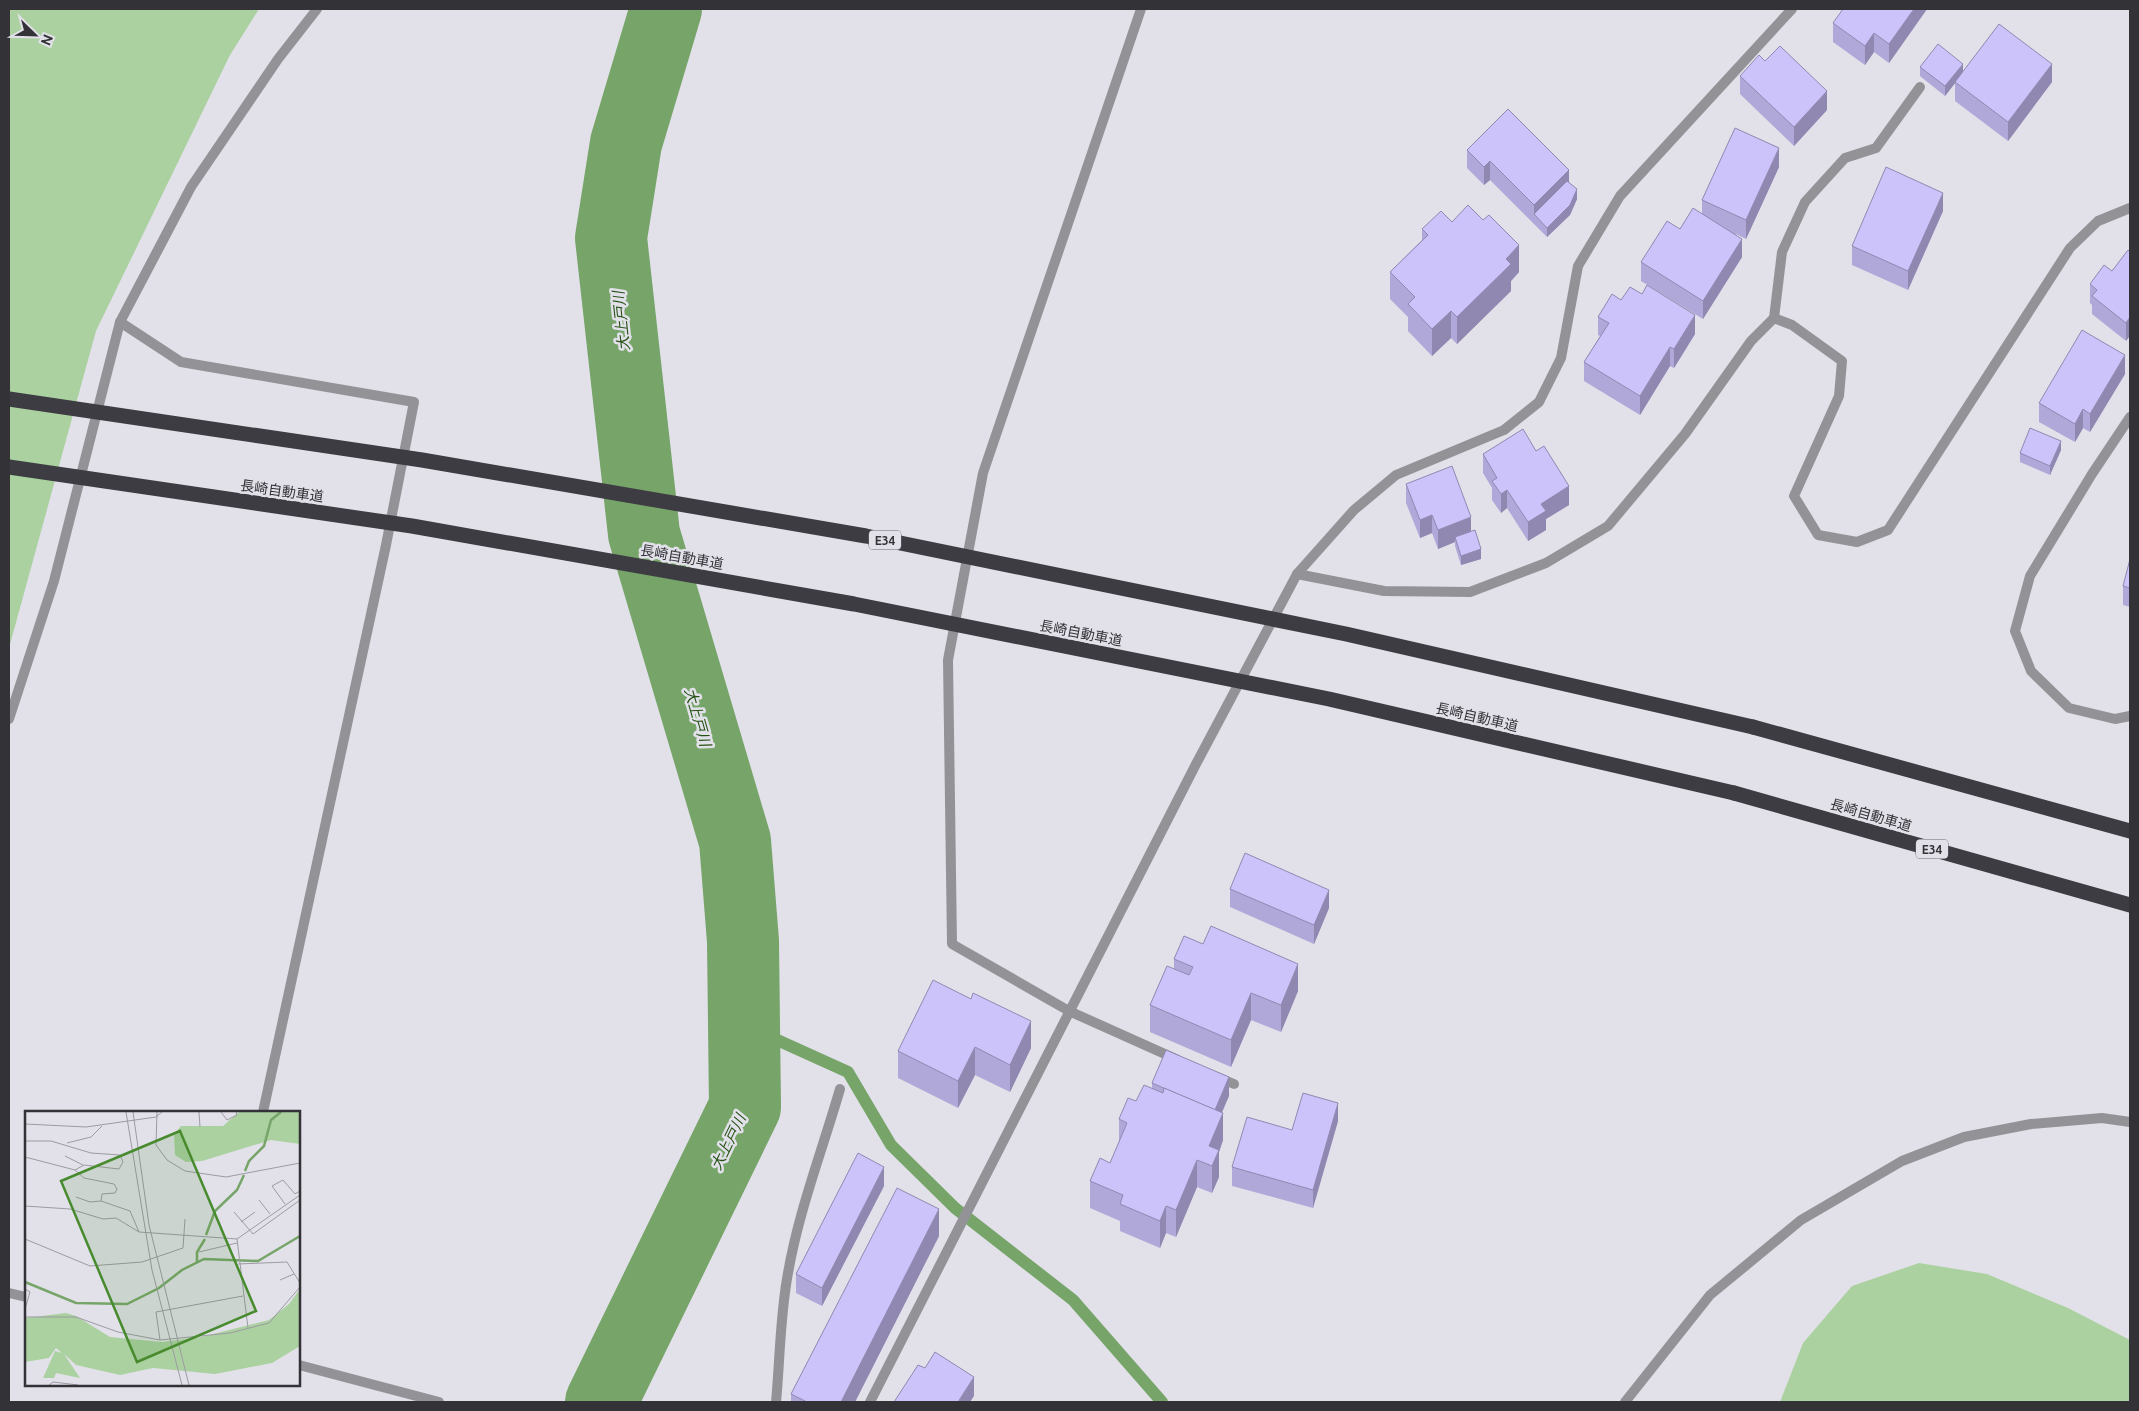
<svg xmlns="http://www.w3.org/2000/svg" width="2139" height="1411" viewBox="0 0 2139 1411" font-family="Ubuntu,'Noto Sans JP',sans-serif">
<rect width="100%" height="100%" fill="#e2e1ea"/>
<g fill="#abd1a0">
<path d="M9,9H259L230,55L96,331L9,648Z"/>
<path d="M1919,1263L1987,1274L2068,1308L2130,1340V1402H1780L1803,1343L1852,1286Z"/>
</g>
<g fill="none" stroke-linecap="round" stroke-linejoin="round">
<path stroke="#77a569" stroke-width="12" d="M744,1025L848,1072L891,1145L955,1208L1073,1300L1162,1402"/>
<path stroke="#77a569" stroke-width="72" d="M601,1402L745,1107L743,941L735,841L644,534L611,238L626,143L666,9"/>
<g stroke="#939397" stroke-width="10">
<path d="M120,322L181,362L414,402L386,545L263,1112"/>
<path d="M1069,1011L952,944L948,660L983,473L1141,9"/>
<path d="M9,1293L26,1297"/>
<path d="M299,1365L439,1402"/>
<path d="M776,1402C780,1360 780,1315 788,1273C799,1210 822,1151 840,1089"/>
</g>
<g stroke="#939397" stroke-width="10">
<path d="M1774,318L1782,252L1805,202L1845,158L1876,148L1920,87"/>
<path d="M2130,417L2092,474L2030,576L2015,631L2031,671L2069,708L2115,719L2130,716"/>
<path d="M1297,574L1384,591L1470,592L1546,563L1608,526L1685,434L1751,341L1774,318L1792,325L1842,361L1839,396L1794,496L1818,535L1857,542L1888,530L2070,248L2098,221L2130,208"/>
<path d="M9,719L54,581L120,322L191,187L278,59L317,9"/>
<path d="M1069,1011L1176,1059"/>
<path d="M1217,1077L1234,1084"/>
<path d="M870,1402L1196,764L1297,574L1354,510L1396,475L1504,430L1539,402L1561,358L1578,266L1620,196L1792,9"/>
</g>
<path stroke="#939397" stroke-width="10" d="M1625,1402L1710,1295L1801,1220L1902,1161L1964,1137L2031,1124L2102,1118L2130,1122"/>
<g stroke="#3d3c43" stroke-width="15">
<path d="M1753,727L2130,831"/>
<path d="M1734,793L2130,905"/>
</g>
<g stroke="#3d3c43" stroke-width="15">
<path d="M9,399L422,460L866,536L1346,634L1753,727"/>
<path d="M9,467L412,526L854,604L1329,699L1734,793"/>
</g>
</g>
<g fill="#b0a8d8">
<path d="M1927,9L1889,63L1874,52L1865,65L1833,42V23Z"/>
<path d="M1765,61L1827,110L1794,146L1740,94V76Z"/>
<path d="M1920,67L1963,72L2052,82L2008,141L1955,101V83L1945,96L1920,76Z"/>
<path d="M1467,150L1569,182L1577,199L1570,215L1547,237L1490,180L1484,185L1467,168Z"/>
<path d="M1779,167L1746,239L1736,234L1742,257L1703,319L1641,281V262L1680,229L1702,214V200Z"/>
<path d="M1943,211L1908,290L1852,265V246Z"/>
<path d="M1452,222L1519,272L1511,281V291L1457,344L1451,338L1432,356L1408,331V317L1390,299V272L1422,240V229Z"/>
<path d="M2128,250L2126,341L2092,314V305L2090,303V284L2112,271Z"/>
<path d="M1642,294L1695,334L1674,368L1670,366L1640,415L1584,381V362L1600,336L1598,335V317L1621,300Z"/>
<path d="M2125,374L2090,432L2083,428L2075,442L2039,422V403Z"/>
<path d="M2061,450L2050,475L2020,462V453Z"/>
<path d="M1483,454L1569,505L1546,519V530L1528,541L1507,508L1501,513L1492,500V488L1483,473Z"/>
<path d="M1406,484L1471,531L1481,559L1461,565L1455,546V542L1438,549L1432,533L1420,538L1406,503Z"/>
<path d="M2130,559V607L2123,605V586Z"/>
<path d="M1230,889L1329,908L1314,944L1230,907Z"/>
<path d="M1174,959L1298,991L1281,1032L1251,1020L1231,1067L1150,1032V1005L1174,969Z"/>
<path d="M971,999L1031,1048L1010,1092L975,1075L958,1108L898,1078V1051Z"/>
<path d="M1152,1083L1229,1096L1221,1112L1223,1140L1219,1152V1177L1212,1193L1197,1187L1176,1237L1166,1233L1160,1248L1120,1231V1221L1090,1208V1181L1110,1163L1119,1143V1119L1136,1101L1152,1088Z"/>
<path d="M1338,1121L1313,1208L1232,1186V1167L1292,1130Z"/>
<path d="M884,1186L822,1306L796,1293V1274Z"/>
<path d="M939,1236L855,1402H791V1394Z"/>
</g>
<g fill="#9088b0">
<path d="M1914,9H1927L1889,63V44Z"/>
<path d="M1874,33V52L1865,65V46Z"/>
<path d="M1963,64V73L1945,96V86Z"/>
<path d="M2052,64V82L2008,141V122Z"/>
<path d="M1827,91V110L1794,146V127Z"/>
<path d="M1779,148V167L1746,239V220Z"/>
<path d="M1490,161V180L1484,185V167Z"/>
<path d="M1569,170V188L1534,214V205Z"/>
<path d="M1577,189V199L1570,215L1547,237V228Z"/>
<path d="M1943,193V211L1908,290V271Z"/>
<path d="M1742,239V257L1703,319V301Z"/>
<path d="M1519,245V272L1511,281V291L1457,344V317L1506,259Z"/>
<path d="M1451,311V338L1432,356V329Z"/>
<path d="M1695,315V334L1674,368V349Z"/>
<path d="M2130,317V336L2126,341V323Z"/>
<path d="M1670,347V366L1640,415V396Z"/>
<path d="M2125,355V374L2090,432V414Z"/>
<path d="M2083,409V428L2075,442V424Z"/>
<path d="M2061,441V450L2050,475V466Z"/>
<path d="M1569,486V505L1546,519V530L1528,541V522L1541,504Z"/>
<path d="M1507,490V508L1501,513V494Z"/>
<path d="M1432,515V533L1420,538V520Z"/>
<path d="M1471,517V536L1455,537V542L1438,549V530Z"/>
<path d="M1481,549V559L1461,565V556Z"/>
<path d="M1329,890V908L1314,944V925Z"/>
<path d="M1298,964V991L1281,1032V1005Z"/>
<path d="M1251,993V1020L1231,1067V1040Z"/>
<path d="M1031,1021V1048L1010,1092V1065Z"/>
<path d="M975,1047V1075L958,1108V1081Z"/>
<path d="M1229,1077V1096L1215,1129V1110Z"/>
<path d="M1338,1103V1121L1313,1208V1190Z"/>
<path d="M1223,1113V1140L1219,1152V1177L1212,1193V1166L1209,1146Z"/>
<path d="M1197,1160V1187L1176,1237V1210Z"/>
<path d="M884,1167V1186L822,1306V1288Z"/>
<path d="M1166,1206V1233L1160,1248V1221Z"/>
<path d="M939,1209V1236L855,1402H841Z"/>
<path d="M974,1377V1396L970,1402H958Z"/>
</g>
<g fill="#cdc3fb" stroke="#9088b0">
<path d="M1843,9H1914L1889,44L1874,33L1865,46L1833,23Z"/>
<path d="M1999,24L2052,64L2008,122L1955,82Z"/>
<path d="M1938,44L1963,64L1945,86L1920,67Z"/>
<path d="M1780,46L1827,91L1794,127L1740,76L1759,55L1765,61Z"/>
<path d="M1508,109L1569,170L1534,205L1490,161L1484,167L1467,150Z"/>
<path d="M1735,128L1779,148L1746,220L1702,200Z"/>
<path d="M1886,167L1943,193L1908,271L1852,246Z"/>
<path d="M1567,181L1577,189L1570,205L1547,228L1534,214Z"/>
<path d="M1468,205L1483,220L1489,215L1519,245L1506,259L1511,264L1457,317L1451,311L1432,329L1408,304L1415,297L1390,272L1428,235L1422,229L1441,211L1452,222Z"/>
<path d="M1693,208L1742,239L1703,301L1641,262L1667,221L1680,229Z"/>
<path d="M2128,250L2130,252V317L2126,323L2092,296L2097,290L2090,284L2104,265L2112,271Z"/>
<path d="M1647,285L1695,315L1674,349L1670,347L1640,396L1584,362L1609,323L1598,317L1612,294L1621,300L1630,287L1642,294Z"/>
<path d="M2082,330L2125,355L2090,414L2083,409L2075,424L2039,403Z"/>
<path d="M2030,428L2061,441L2050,466L2020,453Z"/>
<path d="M1523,429L1536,451L1544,446L1569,486L1541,504L1546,511L1528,522L1507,490L1501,494L1492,481L1497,478L1483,454Z"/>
<path d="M1452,466L1471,517L1438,530L1432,515L1420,520L1406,484Z"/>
<path d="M1475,530L1481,549L1461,556L1455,537Z"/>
<path d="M2130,559V588L2123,586Z"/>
<path d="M1245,853L1329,890L1314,925L1230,889Z"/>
<path d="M1211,926L1298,964L1281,1005L1251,993L1231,1040L1150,1005L1167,966L1189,975L1193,967L1174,959L1184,936L1203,944Z"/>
<path d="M933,980L971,999L973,993L1031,1021L1010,1065L975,1047L958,1081L898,1051Z"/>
<path d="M1166,1050L1229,1077L1215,1110L1152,1083Z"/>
<path d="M1144,1085L1163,1093L1164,1088L1223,1113L1209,1146L1219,1150L1212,1166L1197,1160L1176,1210L1166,1206L1160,1221L1120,1204L1123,1195L1090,1181L1100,1158L1110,1163L1127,1123L1119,1119L1128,1098L1136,1101Z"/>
<path d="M1303,1093L1338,1103L1313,1190L1232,1167L1247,1117L1292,1130Z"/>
<path d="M858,1153L884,1167L822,1288L796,1274Z"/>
<path d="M897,1188L939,1209L841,1402H807L791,1394Z"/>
<path d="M935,1352L974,1377L958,1402H894L918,1365L925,1368Z"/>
</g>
<g text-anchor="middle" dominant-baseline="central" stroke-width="5" stroke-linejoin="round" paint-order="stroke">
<g fill="#e2e1ea" stroke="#68666c" stroke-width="1">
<rect x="869" y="530.5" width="32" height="19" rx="4"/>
<rect x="1916" y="839.5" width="32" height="19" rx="4"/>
</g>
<g font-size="12" font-weight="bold" fill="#333236">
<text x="885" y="540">E34</text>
<text x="1932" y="849">E34</text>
</g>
<g font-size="14" fill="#333236" stroke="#e2e1ea">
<text transform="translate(282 491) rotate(8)">長崎自動車道</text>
<text transform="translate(682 557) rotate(10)">長崎自動車道</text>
<text transform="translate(1081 633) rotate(11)">長崎自動車道</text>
<text transform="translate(1477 717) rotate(13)">長崎自動車道</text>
<text transform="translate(1871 815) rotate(16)">長崎自動車道</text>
</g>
<g font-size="15" font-style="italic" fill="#265215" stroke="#e2e1ea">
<text transform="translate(621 321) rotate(-96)">大上戸川</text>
<text transform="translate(698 717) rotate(74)">大上戸川</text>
<text transform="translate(728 1142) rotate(-64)">大上戸川</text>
</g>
</g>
<g transform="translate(25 1111)">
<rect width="275" height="275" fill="#e2e1ea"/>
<path d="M214,1H275V33L246,29L177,50L161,51L150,44L149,23L156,15H198ZM275,178V235L247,252L190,263L128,257L95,264L51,254L39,243L55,267L31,262L29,267H18L30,240L37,242L31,237L24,247L0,251V207L41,202L51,205L85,226L137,231L176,226L244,209L264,193Z" fill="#abd1a0"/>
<path fill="none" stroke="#77a569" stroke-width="2.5" d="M220,60L224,50L239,35L246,9L256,1M181,124L190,100L212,79L219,64M172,151V141L180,128M0,171L51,192L102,193L134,177L157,159L179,148L233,150L275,125"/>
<path fill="none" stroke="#9c9ba2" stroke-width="1" d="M101,1L127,159L157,274M108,1L124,114L164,274M132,1L131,34L142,49L160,60L201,66L275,52M174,1L175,16M196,1L202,9L212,4L211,1M0,13L61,16L131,6L137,1M0,30H26L66,42L95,44L98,51L94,58L59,54L50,59L59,67L89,73L92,78L90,82L77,83L76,90L105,100L114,121M42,32L66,26L77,15M40,45L58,54M0,46L50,59M51,86L65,91L76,90M234,89L245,103M260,93L247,75L258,69L270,83L275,80M0,95L45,98L78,108L91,107L114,121L212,128L275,84M209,101L228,123L275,89M216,111L230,101M0,128L65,155L117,151L158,137L160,108M212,128L223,217M174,141L212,132M213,153L262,151L275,172M255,169L269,163M0,178L5,181L0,198M0,206H51L93,221L135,229L205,222L244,212L275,176M135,229L131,201L218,185M24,274L28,271L53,274"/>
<path fill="#488b2f" fill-opacity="0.15" stroke="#488b2f" stroke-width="2.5" d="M155,20L231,200L112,251L36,70Z"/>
<rect width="275" height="275" fill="none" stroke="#333236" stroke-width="2.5"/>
</g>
<rect width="2139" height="1411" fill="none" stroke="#333236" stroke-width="20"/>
<g transform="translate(35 35) rotate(113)" stroke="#e2e1ea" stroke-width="4" paint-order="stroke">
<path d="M0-4L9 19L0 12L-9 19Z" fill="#333236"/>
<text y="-8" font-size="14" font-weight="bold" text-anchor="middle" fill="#333236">N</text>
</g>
</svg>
